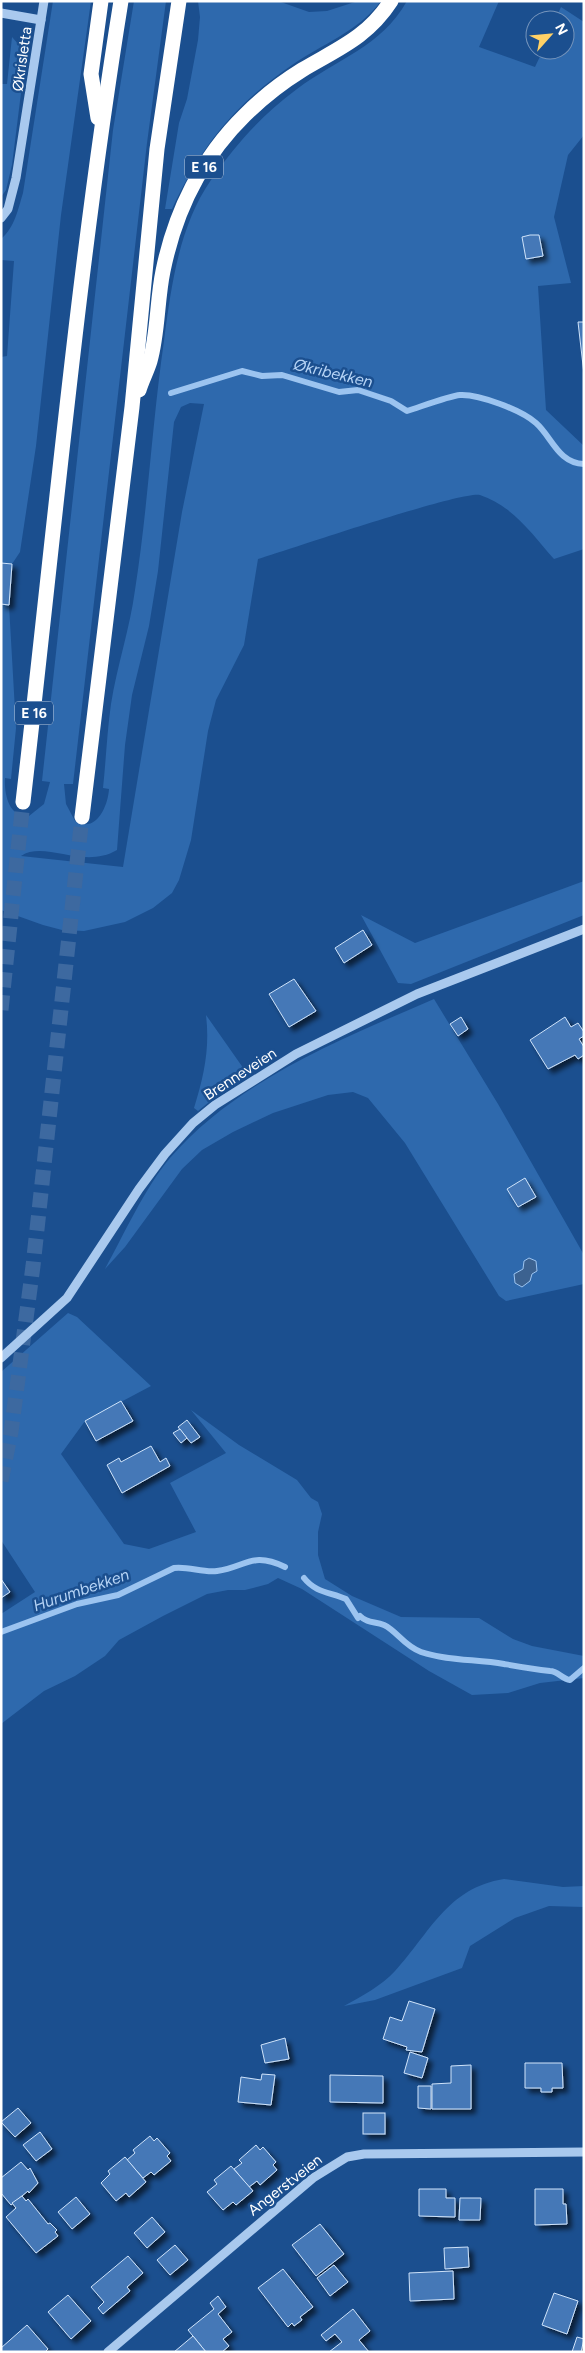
<svg xmlns="http://www.w3.org/2000/svg" width="585" height="2353" viewBox="0 0 585 2353" font-family="Figtree,sans-serif">
<defs>
<filter id="shadow"><feDropShadow dx="4.5" dy="4.5" stdDeviation="2.5" flood-color="#0009"/></filter>
</defs>
<rect width="100%" height="100%" fill="#1b4f8f"/>
<g fill="#2e69ad" fill-rule="evenodd">
<path d="M53,1H91L61,215L36,446L20,552L12,564L1,563V357L7,356L14,261L1,260V239C15,227 18,209 23,193Z"/>
<path d="M134,1H166L147,143L73,784H64L66,804L75,821C96,834 108,806 109,789L103,788C106,760 107,732 111,704C117,666 130,628 135,590C148,507 152,424 164,341C171,287 179,226 211,180C236,144 262,115 297,89C337,59 381,47 407,1H499L479,47L535,67L543,50H565V20H555L561,7L584,22V135L568,155L554,217L571,283L538,286L546,410L584,446V549L554,559C532,534 513,506 480,495C463,490 288,550 258,559L244,645L216,700L208,731L191,840L179,880L172,893L153,908L125,922L84,931L62,930L43,925L1,910V604L9,605L16,728L11,779L5,778C4,794 9,818 29,816L44,804L50,782L42,781L113,130ZM190,403L204,404L182,512L123,867L21,856C45,840 83,870 117,850L125,745L132,695L149,626L158,571L174,422L181,407Z"/>
<path d="M198,1H278L309,12L327,11L358,1H381C358,32 322,44 292,65C233,106 202,145 172,209H165L179,123L187,99L198,40L200,17Z"/>
<path d="M12,37L26,53L12,165L6,190L1,197V84H7Z"/>
<path d="M584,881V915L411,984L398,983L361,915L415,943Z"/>
<path d="M434,999L498,1104L584,1255V1284L506,1301L499,1296L405,1143L368,1098L353,1092L328,1095L273,1113L233,1132L202,1150L182,1169L125,1247L105,1269C123,1236 146,1186 170,1158C237,1080 342,1039 434,999Z"/>
<path d="M206,1015L246,1072L198,1111L194,1108C204,1076 210,1048 206,1015Z"/>
<path d="M68,1313L77,1317L151,1386L85,1421L61,1454L124,1544L149,1549L196,1532L170,1483L226,1453L191,1410L239,1445L297,1480L311,1498L318,1502L322,1514L318,1532V1555L325,1579L352,1596L401,1617L479,1618L513,1639L532,1646L584,1656V1678L540,1683L508,1693L472,1695L429,1671L302,1589L278,1578L268,1584L245,1590H228L207,1594L163,1616L119,1640L105,1656L75,1676L44,1691L1,1724V1614L35,1592L1,1540V1372Z"/>
<path d="M504,1879L563,1887L584,1886V1907L549,1906L515,1918L470,1946L462,1968L375,2000L344,2006C362,1996 381,1986 395,1971C430,1933 447,1888 504,1879Z"/>
</g>
<path fill="#3c6290" stroke="#9cc4f0" d="M529,1258L536,1261L537,1271L532,1274L530,1281L522,1287L515,1283L514,1274L523,1269L524,1261Z"/>
<g fill="none" stroke-linecap="round" stroke-linejoin="round">
<g stroke="#9cc4f0" stroke-width="6">
<path d="M171,393L242,371L262,376L282,375L339,392L358,390L391,401L407,411C420,407 449,396 460,395C479,394 521,410 536,423C552,437 558,463 584,464"/>
<path d="M304,1578C316,1593 330,1592 346,1599L358,1618L360,1616C368,1624 375,1621 384,1625C397,1631 404,1646 421,1652C448,1661 477,1659 504,1664C521,1667 532,1669 550,1671C558,1671 562,1679 570,1680L584,1668"/>
<path d="M1,1632L77,1604L118,1595L174,1568C188,1566 203,1573 217,1571C246,1567 252,1551 285,1567"/>
</g>
</g>
<g fill="#4478b7" stroke="#cfe3fa" filter="url(#shadow)">
<path d="M530,235H539L543,256L526,259L522,237Z"/>
<path d="M578,322H584V374Z"/>
<path d="M1,563L12,564L9,605L1,604Z"/>
<path d="M363,930L372,945L344,963L335,948Z"/>
<path d="M294,979L316,1011L289,1027L269,994Z"/>
<path d="M461,1017L468,1029L458,1036L450,1024Z"/>
<path d="M565,1017L571,1027L578,1023L584,1032V1036L579,1039L584,1047V1055L578,1059L575,1055L548,1069L530,1040Z"/>
<path d="M525,1178L536,1197L518,1207L507,1189Z"/>
<path d="M121,1401L133,1421L96,1441L85,1421Z"/>
<path d="M187,1420L200,1437L191,1443L178,1427Z"/>
<path d="M180,1429L187,1438L181,1443L173,1433Z"/>
<path d="M151,1446L160,1462L166,1458L170,1466L122,1493L107,1465L119,1458L121,1462Z"/>
<path d="M1,1579L10,1592L1,1598Z"/>
<path d="M409,2001L435,2009L422,2052L406,2050L407,2047L383,2039L390,2017L402,2021Z"/>
<path d="M285,2038L289,2059L265,2063L261,2045Z"/>
<path d="M410,2052L428,2058L422,2078L404,2073Z"/>
<path d="M525,2063H562L563,2088H552V2092H541V2088H525Z"/>
<path d="M471,2065V2109H432V2084L451,2083V2066Z"/>
<path d="M262,2074L275,2075L271,2105L238,2102L241,2077L261,2080Z"/>
<path d="M330,2075L383,2076V2103L330,2102Z"/>
<path d="M418,2086H431V2109L418,2108Z"/>
<path d="M18,2108L31,2123L15,2137L1,2122Z"/>
<rect x="363" y="2113" width="22" height="21"/>
<path d="M40,2132L52,2149L36,2161L23,2145Z"/>
<path d="M150,2136L154,2141L157,2138L170,2153L167,2156L171,2161L154,2175L151,2172L143,2178L127,2160L135,2153L133,2150Z"/>
<path d="M256,2145L260,2150L263,2147L276,2162L273,2165L277,2170L260,2185L257,2181L249,2187L234,2169L242,2163L239,2160Z"/>
<path d="M125,2157L146,2182L129,2197L126,2193L116,2201L101,2183L110,2174L108,2171Z"/>
<path d="M21,2162L28,2170L30,2168L38,2183L29,2193L28,2191L11,2205L1,2193V2178Z"/>
<path d="M231,2166L253,2191L236,2205L233,2202L223,2210L207,2192L217,2184L214,2180Z"/>
<path d="M419,2189H446V2198H455V2217L419,2216Z"/>
<path d="M535,2189H563V2204H566L567,2224L535,2225Z"/>
<path d="M22,2196L26,2201L28,2199L48,2224L50,2223L57,2230L55,2232L58,2236L36,2253L6,2217L16,2208L12,2203Z"/>
<path d="M76,2197L90,2214L72,2229L58,2212Z"/>
<path d="M460,2198H481L480,2220H459Z"/>
<path d="M152,2217L165,2232L147,2248L134,2233Z"/>
<path d="M320,2224L344,2254L316,2276L292,2245Z"/>
<path d="M175,2245L188,2260L170,2275L157,2260Z"/>
<path d="M468,2247L469,2267L445,2269L444,2248Z"/>
<path d="M128,2256L143,2273L127,2287L130,2291L103,2314L98,2308L104,2302L91,2287Z"/>
<path d="M334,2265L348,2282L330,2296L317,2278Z"/>
<path d="M283,2269L313,2307L300,2317L302,2320L294,2326L292,2323L288,2327L258,2288Z"/>
<path d="M453,2271L454,2299L410,2301L409,2273Z"/>
<path d="M554,2293L578,2301L567,2334L542,2325Z"/>
<path d="M68,2295L91,2321L71,2339L48,2312Z"/>
<path d="M218,2296L226,2307L218,2314L232,2332L223,2339L229,2346L222,2352H206L188,2330L214,2309L210,2303Z"/>
<path d="M353,2309L370,2331L359,2340L369,2352H329L342,2342L335,2334L326,2341L321,2335Z"/>
<path d="M27,2325L48,2349L45,2352H1V2348Z"/>
<path d="M193,2336L206,2352H174Z"/>
<path d="M577,2337L584,2339L581,2352H572Z"/>
</g>
<g fill="none" stroke-linecap="round" stroke-linejoin="round">
<g stroke="#3d69a0" stroke-width="15" stroke-dasharray="15 8" stroke-linecap="butt">
<path d="M1,1010L23,802"/>
<path d="M1,1481L11,1432L33,1266L82,817"/>
</g>
<g stroke="#a9c9ee" stroke-width="9">
<path d="M1,13L41,20"/>
<path d="M1,218L8,209L16,178L44,1"/>
<path d="M1,1358L67,1298L139,1189L165,1154L193,1123L215,1105L296,1054L417,994L584,929"/>
<path d="M108,2352L313,2178L347,2157L364,2154L584,2152"/>
</g>
<g stroke="#fff" stroke-width="15">
<path d="M98,118L91,74L101,1"/>
<path d="M139,390C142,380 147,371 150,361C158,333 157,300 163,271C175,212 202,157 245,115C262,98 281,83 302,70C337,49 367,38 391,1"/>
<path d="M23,802C54,535 78,267 121,1"/>
<path d="M82,817L132,407L157,149L179,1"/>
</g>
</g>
<g text-anchor="middle" dominant-baseline="central" stroke-width="5" stroke-linejoin="round" paint-order="stroke">
<g fill="#1b4f8f" stroke="#bbcadd" stroke-width="1">
<rect x="185" y="155.5" width="38" height="23" rx="4"/>
<rect x="15" y="701.5" width="38" height="23" rx="4"/>
</g>
<g font-size="14" font-weight="bold" fill="#fff">
<text x="204" y="167">E 16</text>
<text x="34" y="713">E 16</text>
</g>
<g font-size="15" fill="#fff" stroke="#1b4f8f">
<text transform="translate(22 59) rotate(-82)">Økrisletta</text>
<text transform="translate(240 1074) rotate(-33)">Brenneveien</text>
<text transform="translate(285 2185) rotate(-38)">Angerstveien</text>
</g>
<g font-size="16" font-style="italic" fill="#b5d3f5" stroke="#1b4f8f">
<text transform="translate(333 373) rotate(13)">Økribekken</text>
<text transform="translate(81 1590) rotate(-19)">Hurumbekken</text>
</g>
</g>
<rect width="585" height="2353" fill="none" stroke="#ffffff" stroke-width="5"/>
<g transform="translate(550 35) rotate(63)"><circle r="24" fill="#1b4f8f" stroke="#7695bc"/>
<path d="M0-4L9 19L0 12L-9 19Z" fill="#ffd166"/>
<text y="-8" font-size="14" font-weight="bold" text-anchor="middle" fill="#ffffff">N</text>
</g>
</svg>
